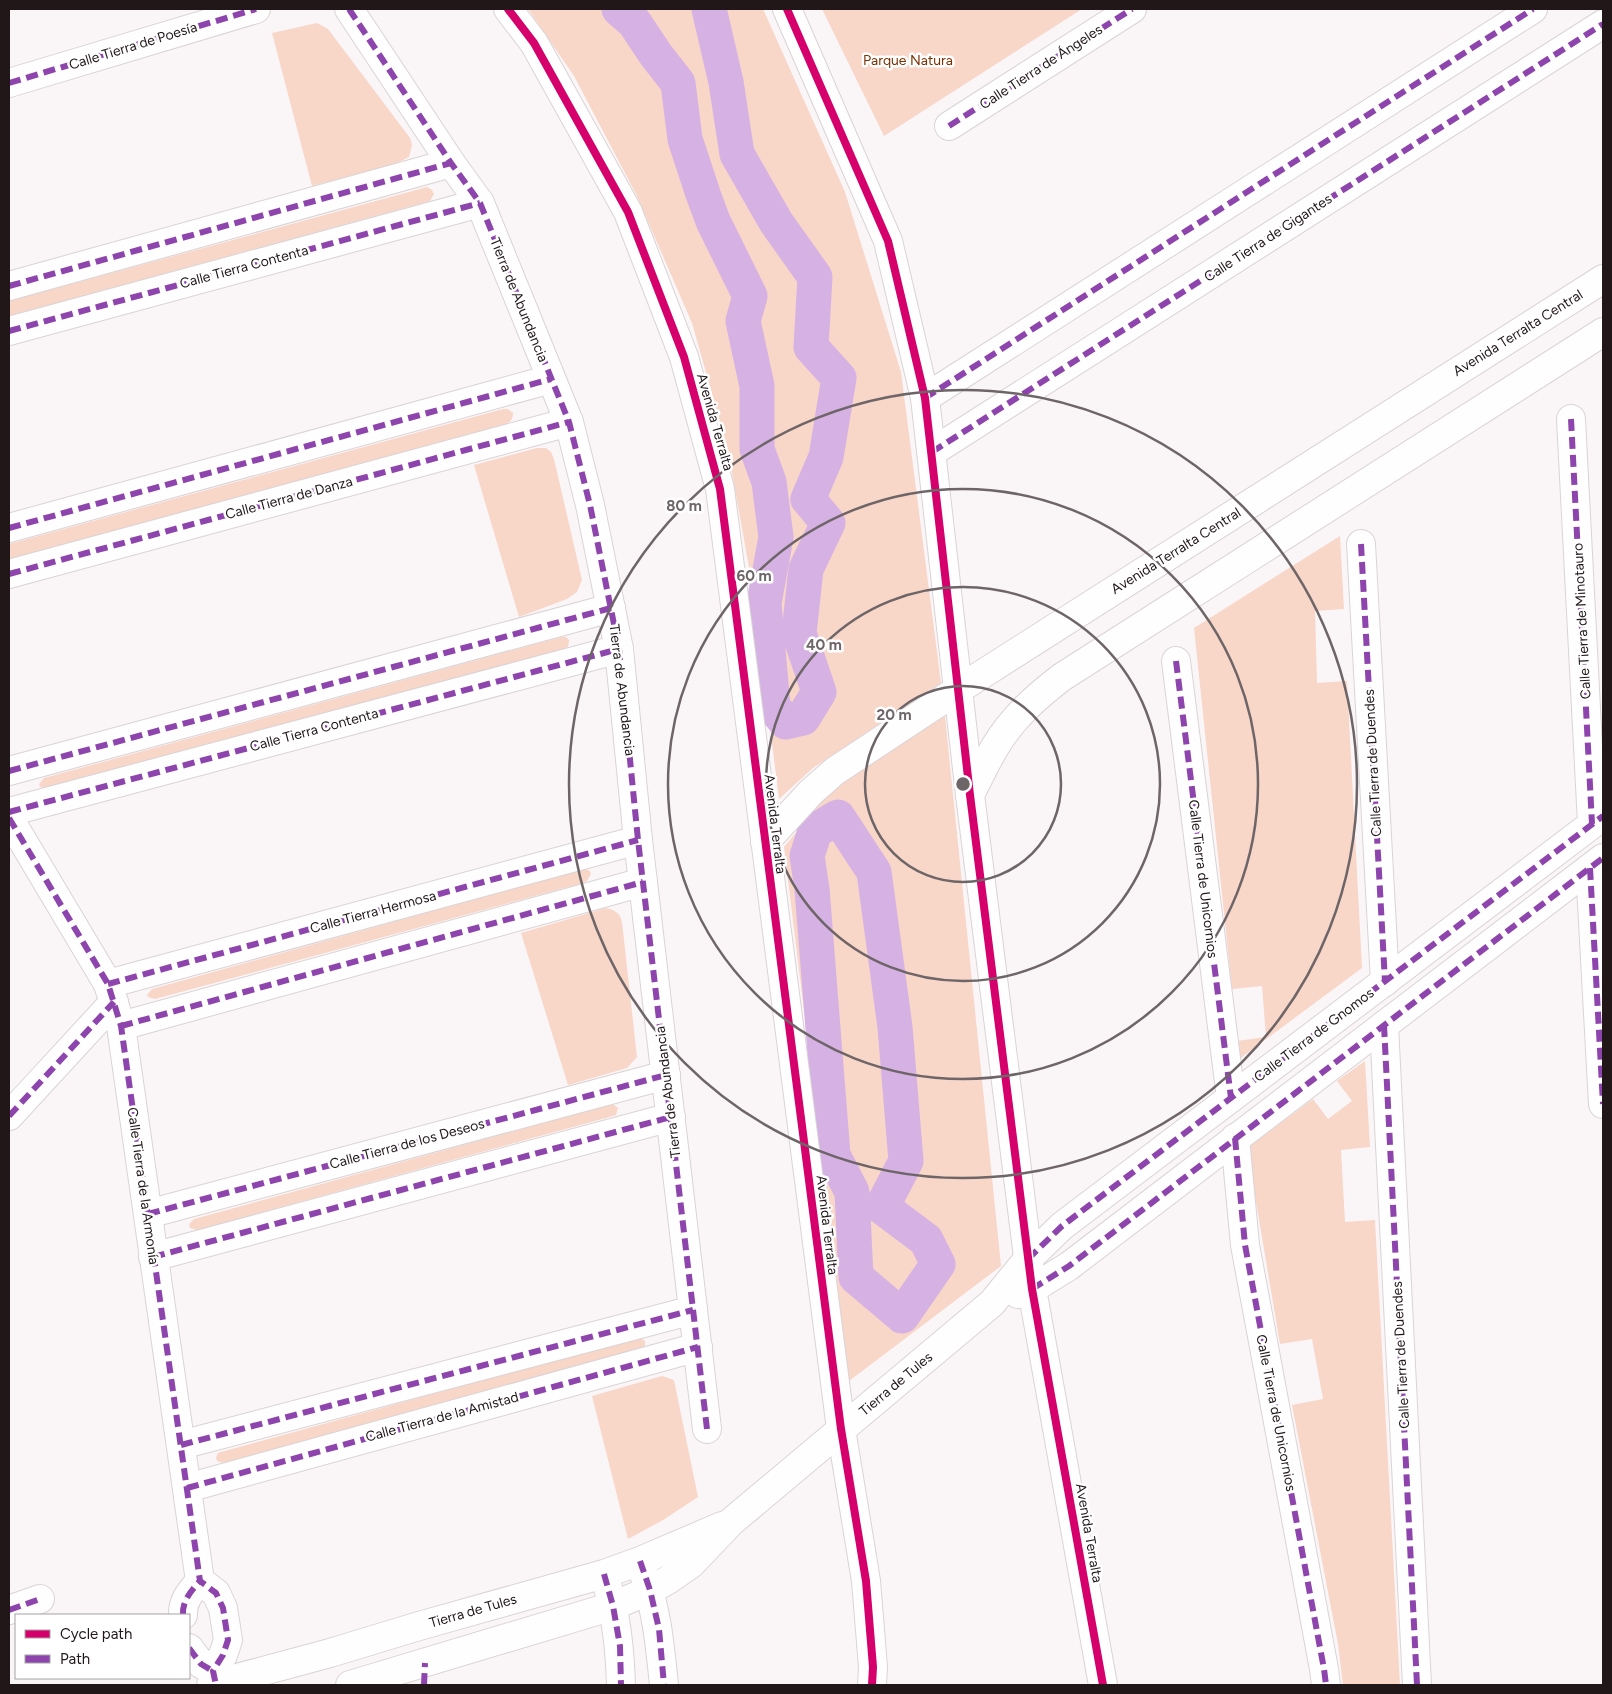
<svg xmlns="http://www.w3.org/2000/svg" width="1612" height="1694" viewBox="0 0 1612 1694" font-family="Figtree,sans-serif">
<rect width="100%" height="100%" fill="#faf6f8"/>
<g fill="#f8d6c8">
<path d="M528,9H763L845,192L901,372L941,683L813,768L779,799L753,590L728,450L692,323L636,194L574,76Z"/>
<path d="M822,9H1082L884,136Z"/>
<path d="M317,23L328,29L410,138L412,145L409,157L395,164L312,186L272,33Z"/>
<path d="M427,187L432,190L434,194L430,201L9,316V301Z"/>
<path d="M503,409H508L513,413C513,420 510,422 504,425L9,560V544Z"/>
<path d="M537,448H546L551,452L554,459L582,580L577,592L567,599L519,617L474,465Z"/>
<path d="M1340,536L1344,609L1315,611L1317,683L1347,681L1362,968L1238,1060L1237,1041L1266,1037L1262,986L1232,989L1194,628Z"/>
<path d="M561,637H566L569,640C569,647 567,648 561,650L46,788L40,787L39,784L44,778Z"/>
<path d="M945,716L1001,1266L849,1381L784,847L833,788Z"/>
<path d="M584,869L589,870L591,874L587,881L583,883L155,999L148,997L147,995L152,989Z"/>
<path d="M606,908C615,910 620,913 622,922L637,1057L627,1068L568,1085L521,933Z"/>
<path d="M1365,1061L1370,1147L1341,1150L1345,1222L1375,1220L1400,1685H1343L1338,1644L1292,1405L1323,1399L1312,1339L1280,1344L1247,1148L1313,1099L1328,1119L1352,1101L1337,1081Z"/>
<path d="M613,1104L618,1108L616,1115L613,1116L197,1230L190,1228L189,1224L194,1219Z"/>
<path d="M640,1337L645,1341V1346L640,1350L223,1463L217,1461L216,1457L218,1453L221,1452Z"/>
<path d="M662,1376L674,1380L698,1497L663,1520L628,1539L592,1396Z"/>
</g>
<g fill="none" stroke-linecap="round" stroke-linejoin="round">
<g stroke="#d6b1e4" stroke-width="35">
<path d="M619,9L634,22L656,55L678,83L685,139L703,194L713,221L750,296L743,321L757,386V449L769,482L776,537L764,603L773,707L786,722L803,718L819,692L799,633L806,569L828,523L808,499L826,457L839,378L811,347L815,277L776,222L737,154L726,82L709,9"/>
<path d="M838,817L874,872L895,1027L906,1161L882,1207L926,1240L938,1264L902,1316L856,1277L852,1192L833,1155L812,889L807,856L815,831Z"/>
</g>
<defs>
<g id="minor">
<path d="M349,9L451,163L480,203L569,422L590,505L619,649L638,840L707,1429"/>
<path d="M508,9L534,43L628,212L684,357L720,489L841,1429L866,1581L873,1667L872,1685"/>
<path d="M787,9L888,241L925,398L970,795L1032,1289L1103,1685"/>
<path d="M9,83L256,9"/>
<path d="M949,126L1132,9"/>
<path d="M9,286L451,163"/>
<path d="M9,331L480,203"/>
<path d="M925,398L1533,9"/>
<path d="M1571,419L1592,824"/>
<path d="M932,452L1603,24"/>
<path d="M9,528L551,379"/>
<path d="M1361,544L1385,982"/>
<path d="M9,574L569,422"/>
<path d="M1176,661L1231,1098"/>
<path d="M9,771L611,608"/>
<path d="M970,795C978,779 986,762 995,747C1012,718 1036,697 1062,677L1603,332"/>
<path d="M9,812L619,649"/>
<path d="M9,818L108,984L121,1026L200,1581L216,1593L223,1608L228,1640L223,1655L213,1671L216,1685"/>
<path d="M765,842L811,792L835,771L959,689L1603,279"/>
<path d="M1590,868L1603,1104"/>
<path d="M108,984L638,840"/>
<path d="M1384,1025L1417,1685"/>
<path d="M121,1026L643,882"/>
<path d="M9,1116L114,1002"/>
<path d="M1235,1138L1245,1245L1324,1669L1326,1685"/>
<path d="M148,1214L666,1075"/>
<path d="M153,1257L671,1117"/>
<path d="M1018,1294L1032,1289L1069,1266L1603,858"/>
<path d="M181,1445L693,1310"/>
<path d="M187,1488L698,1347"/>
<path d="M644,1574C657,1612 660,1646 664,1685"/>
<path d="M608,1588C617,1620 620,1652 621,1685"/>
<path d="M9,1610L40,1599"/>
<path d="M183,1615C182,1601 191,1591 200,1581"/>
<path d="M189,1648L201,1664L213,1671"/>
<path d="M211,1685L330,1653L419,1626L604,1574L640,1561L722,1526"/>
<path d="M350,1685L613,1606L650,1590L668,1580L691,1564L731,1522L992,1303L1028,1259L1062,1226L1603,816"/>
</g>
</defs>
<use href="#minor" stroke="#dad3d5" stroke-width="30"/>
<use href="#minor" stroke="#fefefe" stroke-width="28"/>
<g stroke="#8e44ad" stroke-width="6" stroke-dasharray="12 6" stroke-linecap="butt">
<path d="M349,9L451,163L480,203L569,422L590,505L619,649L638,840L707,1429"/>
<path d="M9,83L256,9"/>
<path d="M949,126L1132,9"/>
<path d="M9,286L451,163"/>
<path d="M9,331L480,203"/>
<path d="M925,398L1533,9"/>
<path d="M1571,419L1592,824"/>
<path d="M932,452L1603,24"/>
<path d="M9,528L551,379"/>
<path d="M1361,544L1385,982"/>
<path d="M9,574L569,422"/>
<path d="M1176,661L1231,1098"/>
<path d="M9,771L611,608"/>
<path d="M9,812L619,649"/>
<path d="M9,818L108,984L121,1026L200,1581L216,1593L223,1608L228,1640L223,1655L213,1671L216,1685"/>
<path d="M1590,868L1603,1104"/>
<path d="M108,984L638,840"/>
<path d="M1384,1025L1417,1685"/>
<path d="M121,1026L643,882"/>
<path d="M9,1116L114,1002"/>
<path d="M1235,1138L1245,1245L1324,1669L1326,1685"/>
<path d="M148,1214L666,1075"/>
<path d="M153,1257L671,1117"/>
<path d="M1028,1259L1062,1226L1603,816"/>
<path d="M1032,1289L1069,1266L1603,858"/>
<path d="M181,1445L693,1310"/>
<path d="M187,1488L698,1347"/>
<path d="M640,1561L650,1590L659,1629L664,1685"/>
<path d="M604,1574L613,1606L620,1646L621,1685"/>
<path d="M9,1610L40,1599"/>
<path d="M183,1615C182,1601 191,1591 200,1581"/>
<path d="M189,1648L201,1664L213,1671"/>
<path d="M424,1685L425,1663"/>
</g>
<defs>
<g id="cycleway">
<path d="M508,9L534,43L628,212L684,357L720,489L841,1429L866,1581L873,1667L872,1685"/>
<path d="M787,9L888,241L925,398L970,795L1032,1289L1103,1685"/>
</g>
</defs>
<use href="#cycleway" stroke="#fff" stroke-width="11"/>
<use href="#cycleway" stroke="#d6006c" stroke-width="8"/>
</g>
<g fill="none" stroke="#6d6567" stroke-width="2.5">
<circle cx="963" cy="784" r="98"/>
<circle cx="963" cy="784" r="197"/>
<circle cx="963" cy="784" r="295"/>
<circle cx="963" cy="784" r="394"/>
</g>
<g text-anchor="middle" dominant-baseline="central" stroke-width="5" stroke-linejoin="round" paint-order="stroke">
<g font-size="14" fill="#211719" stroke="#fff">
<text transform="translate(133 46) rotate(-17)">Calle Tierra de Poesía</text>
<text transform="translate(1041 67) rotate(-33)">Calle Tierra de Ángeles</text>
<text transform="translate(1268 238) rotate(-33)">Calle Tierra de Gigantes</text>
<text transform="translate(244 267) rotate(-15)">Calle Tierra Contenta</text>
<text transform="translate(519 300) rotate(68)">Tierra de Abundancia</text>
<text transform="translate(1518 333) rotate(-32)">Avenida Terralta Central</text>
<text transform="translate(715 422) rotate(74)">Avenida Terralta</text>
<text transform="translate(289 498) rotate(-15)">Calle Tierra de Danza</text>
<text transform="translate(1176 551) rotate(-32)">Avenida Terralta Central</text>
<text transform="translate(1582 621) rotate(-93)">Calle Tierra de Minotauro</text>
<text transform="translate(622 690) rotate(83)">Tierra de Abundancia</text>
<text transform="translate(314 730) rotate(-15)">Calle Tierra Contenta</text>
<text transform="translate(1373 763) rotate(-93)">Calle Tierra de Duendes</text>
<text transform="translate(775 824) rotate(83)">Avenida Terralta</text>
<text transform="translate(1203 879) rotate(83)">Calle Tierra de Unicornios</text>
<text transform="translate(373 912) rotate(-15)">Calle Tierra Hermosa</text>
<text transform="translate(1314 1035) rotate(-37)">Calle Tierra de Gnomos</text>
<text transform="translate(668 1092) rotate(-97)">Tierra de Abundancia</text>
<text transform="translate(407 1144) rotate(-15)">Calle Tierra de los Deseos</text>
<text transform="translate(143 1186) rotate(82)">Calle Tierra de la Armonía</text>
<text transform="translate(827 1225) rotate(83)">Avenida Terralta</text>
<text transform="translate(1401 1355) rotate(-93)">Calle Tierra de Duendes</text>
<text transform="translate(896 1384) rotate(-40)">Tierra de Tules</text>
<text transform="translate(1276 1413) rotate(79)">Calle Tierra de Unicornios</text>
<text transform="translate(442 1417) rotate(-15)">Calle Tierra de la Amistad</text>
<text transform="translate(1089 1533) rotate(80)">Avenida Terralta</text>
<text transform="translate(473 1611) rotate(-16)">Tierra de Tules</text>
</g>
<g font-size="14" fill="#7c3000" stroke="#fff">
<text x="908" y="60">Parque Natura</text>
</g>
</g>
<circle cx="963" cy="784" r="8" fill="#6d6567" stroke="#fff" stroke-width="2.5"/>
<g font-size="15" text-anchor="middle" font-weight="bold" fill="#6d6567" stroke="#fff" stroke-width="5" stroke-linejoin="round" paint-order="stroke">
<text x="684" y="511">80 m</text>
<text x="754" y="581">60 m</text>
<text x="824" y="650">40 m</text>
<text x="894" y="720">20 m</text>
</g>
<rect width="1612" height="1694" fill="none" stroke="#211719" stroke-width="20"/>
<rect x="15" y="1614" width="175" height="65" fill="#ffffff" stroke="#a6a2a3"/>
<rect x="25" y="1630" width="25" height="8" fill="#d6006c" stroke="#a6a2a3"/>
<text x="60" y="1639" font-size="15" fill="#211719">Cycle path</text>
<rect x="25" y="1655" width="25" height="8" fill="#8e44ad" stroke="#a6a2a3"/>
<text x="60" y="1664" font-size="15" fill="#211719">Path</text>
</svg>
